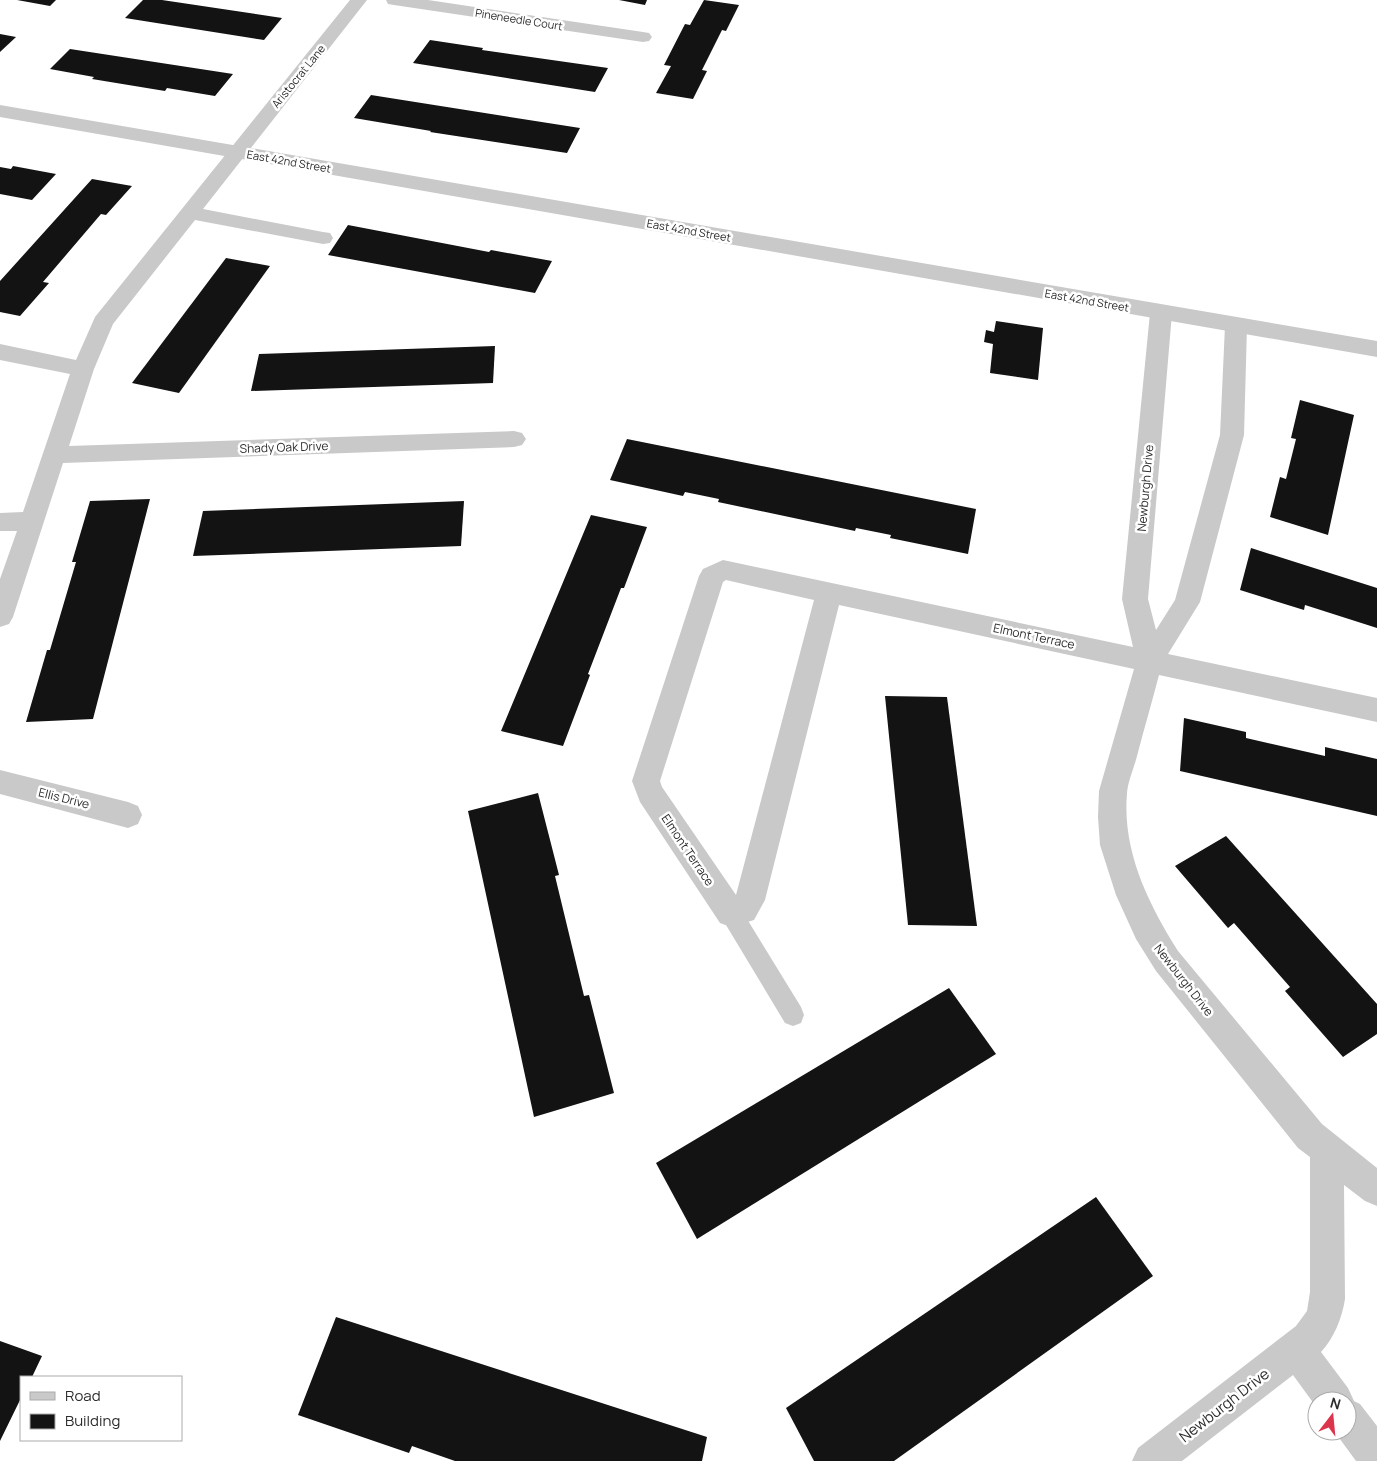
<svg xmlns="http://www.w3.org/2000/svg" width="1377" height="1461" viewBox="0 0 1377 1461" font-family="Manrope,sans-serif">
<rect width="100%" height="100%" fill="#fff"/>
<g fill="#131313">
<path d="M17,0H56L50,6Z"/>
<path d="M143,0H162L282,18L264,40L125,18Z"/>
<path d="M619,0H647L645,5Z"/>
<path d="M704,0L739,5L726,31L722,30L702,70L707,71L693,99L656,93L671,66L664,65L685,24L690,25Z"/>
<path d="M0,34L16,37L0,52Z"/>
<path d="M430,40L483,48L482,50L608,68L595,92L413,63Z"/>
<path d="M70,49L233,74L215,96L167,88L165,91L92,79L94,77L50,69Z"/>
<path d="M371,95L580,128L567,153L430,132L431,131L354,118Z"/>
<path d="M13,166L56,174L32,200L0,194V167L11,169Z"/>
<path d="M92,179L132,186L106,215L101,214L43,282L49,283L20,316L0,312V281Z"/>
<path d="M348,225L489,252L491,250L552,261L535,293L328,255Z"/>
<path d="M226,258L270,266L179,393L132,383Z"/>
<path d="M996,321L1043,328L1038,380L990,373L993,344L984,342L986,330L994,332Z"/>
<path d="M495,346L493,383L251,391L259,354Z"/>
<path d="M1300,400L1354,415L1328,535L1270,517L1280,477L1286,479L1296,439L1291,438Z"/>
<path d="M627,439L976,509L968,554L890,538L891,535L856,528L855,531L718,502L719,499L685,492L683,496L610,480Z"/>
<path d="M150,499L93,719L26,722L47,650H50L76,562H72L90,501Z"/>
<path d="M464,501L461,546L193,556L203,511Z"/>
<path d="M591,515L647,527L624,588H621L588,674L590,675L563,746L501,731Z"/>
<path d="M1251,548L1377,588V628L1305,605L1304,610L1240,590Z"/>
<path d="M885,696L947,697L977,926L908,925Z"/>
<path d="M1184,718L1246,732V738L1325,756V747L1377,759V816L1180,771Z"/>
<path d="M538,793L559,875L555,876L584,996L589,995L614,1093L534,1117L468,811Z"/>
<path d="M1226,836L1377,1004V1034L1343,1057L1285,991L1290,987L1234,923L1228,928L1175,866Z"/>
<path d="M949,988L996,1054L697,1239L656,1163Z"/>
<path d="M1096,1197L1153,1276L894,1461H814L786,1408Z"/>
<path d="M336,1317L707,1437L702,1461H455L412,1446L409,1453L298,1415Z"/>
<path d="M0,1341L42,1356L32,1377H21V1398L0,1441Z"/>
</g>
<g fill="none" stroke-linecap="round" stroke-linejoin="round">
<path fill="#c9c9c9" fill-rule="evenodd" d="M731,903L739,906L801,1007L804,1015L801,1023L793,1026L785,1023L723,920L720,913L723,906Z"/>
<g fill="#c9c9c9" fill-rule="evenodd">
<path d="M350,0H367L203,209L323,232L330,233L333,238L330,243L323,244L195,220L113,324L94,369L69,446L514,431L522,433L526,439L522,445L514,447L63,463L13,617L9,624L0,627V579L17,531H0V513L23,512L70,374L0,360V344L76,360L95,317Z"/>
<path d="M386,0H428L643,32L649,33L652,37L649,41L643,42L394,5L388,4Z"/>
<path d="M1161,306L1169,308L1172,313L1148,599L1156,630L1175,600L1220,435L1225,326L1228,321L1236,319L1244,321L1247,326L1244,435L1200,602L1168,654L1377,698V722L1159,675C1152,702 1144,729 1137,756C1134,768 1128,781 1127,793C1122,851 1148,903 1178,951L1322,1124L1377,1168V1206L1365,1201L1344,1185L1345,1299C1342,1318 1334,1338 1321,1352L1348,1388L1354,1401L1360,1404L1377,1426V1461H1356L1334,1431H1347V1401H1317V1408L1293,1375L1182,1461H1132L1138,1448L1296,1326L1307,1311L1310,1292V1157L1298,1148L1156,971L1136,939L1116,895L1100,845L1098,817L1099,791L1134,669L839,605L765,900L754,920L731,927L720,923L640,802L632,781L699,576L703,569L723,560L1133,647L1122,599L1150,313L1153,308ZM726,580L814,600L736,895L662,787L660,781L723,582Z"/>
<path d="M0,770L128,802L138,806L142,815L138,824L128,828L0,794Z"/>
</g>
<path fill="#c9c9c9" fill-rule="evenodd" d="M0,105L1377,341V357L0,117Z"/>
</g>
<g text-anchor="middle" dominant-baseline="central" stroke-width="5" stroke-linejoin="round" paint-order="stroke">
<g font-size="11" fill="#2c2c2c" stroke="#fff">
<text transform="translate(519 19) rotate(9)">Pineneedle Court</text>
<text transform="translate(298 76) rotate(-51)">Aristocrat Lane</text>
<text transform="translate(289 161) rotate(10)">East 42nd Street</text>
<text transform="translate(689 230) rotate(10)">East 42nd Street</text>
<text transform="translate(1087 300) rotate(10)">East 42nd Street</text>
</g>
<g font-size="12" fill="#2c2c2c" stroke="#fff">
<text transform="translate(284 447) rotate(-2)">Shady Oak Drive</text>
<text transform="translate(1145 488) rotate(-85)">Newburgh Drive</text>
<text transform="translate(1034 636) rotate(12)">Elmont Terrace</text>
<text transform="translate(64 798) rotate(14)">Ellis Drive</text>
<text transform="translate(688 850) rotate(56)">Elmont Terrace</text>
<text transform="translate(1184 980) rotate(52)">Newburgh Drive</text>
</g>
<g font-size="15" fill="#2c2c2c" stroke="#fff">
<text transform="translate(1224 1405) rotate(-38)">Newburgh Drive</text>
</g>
</g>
<rect x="20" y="1376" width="162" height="65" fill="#ffffff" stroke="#ababab"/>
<rect x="30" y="1392" width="25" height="8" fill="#c9c9c9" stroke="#ababab"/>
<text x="65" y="1401" font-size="15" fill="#2c2c2c">Road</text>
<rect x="30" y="1414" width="25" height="15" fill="#131313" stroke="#ababab"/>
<text x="65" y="1426" font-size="15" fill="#2c2c2c">Building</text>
<g transform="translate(1332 1416) rotate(16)"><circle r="24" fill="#ffffff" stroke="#ababab"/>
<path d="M0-4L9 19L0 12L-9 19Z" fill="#dd344d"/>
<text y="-8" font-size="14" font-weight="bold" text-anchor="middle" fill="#2c2c2c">N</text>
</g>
</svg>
